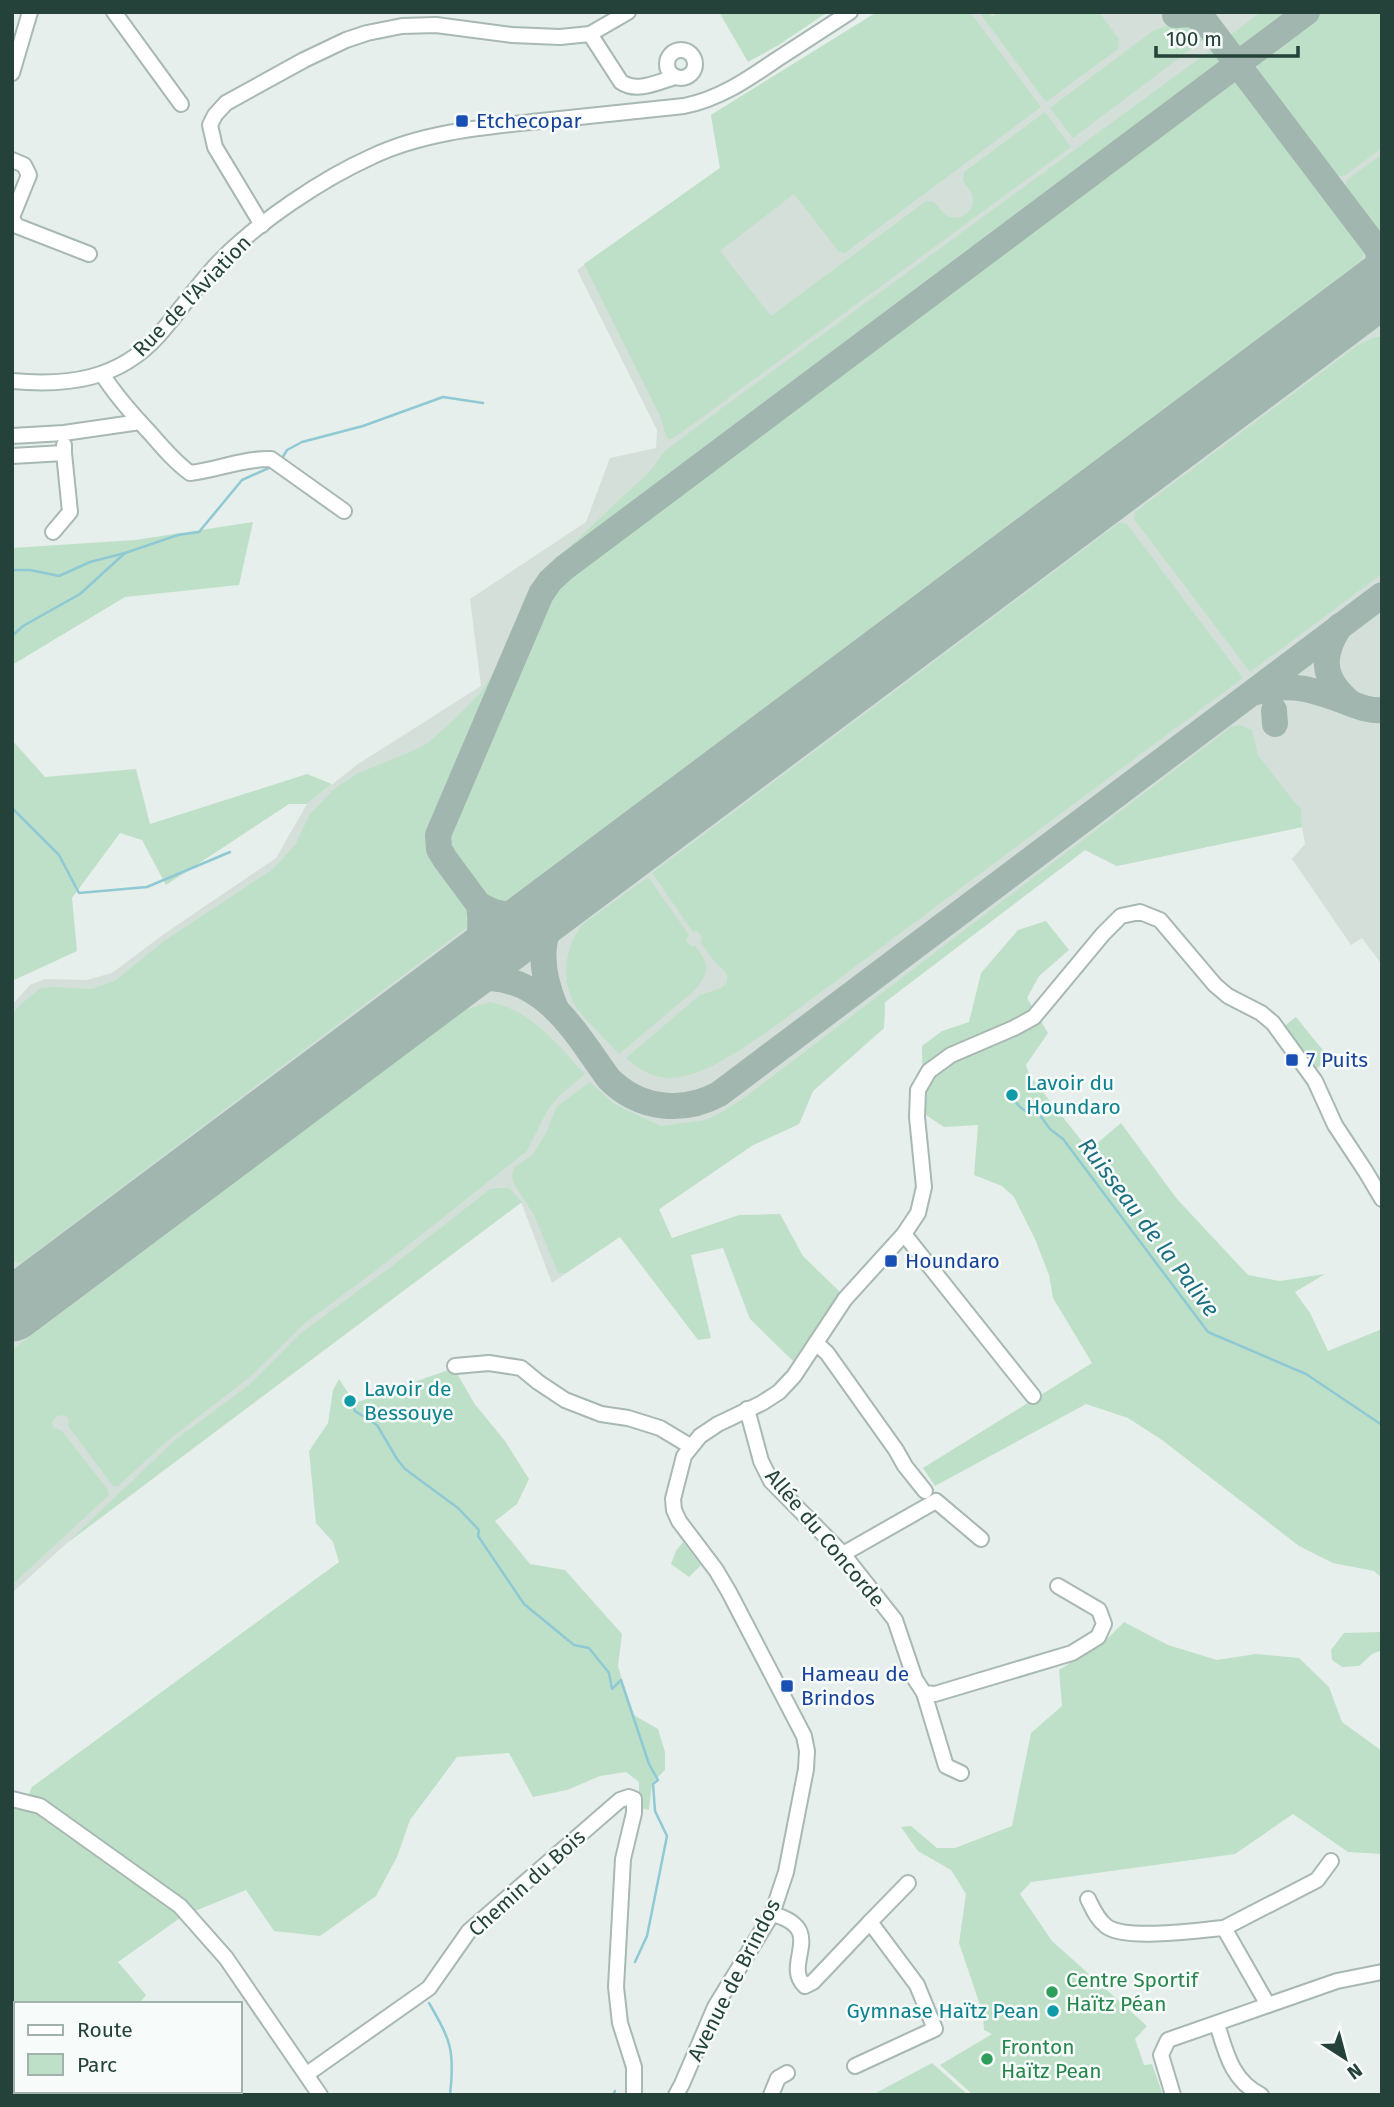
<svg xmlns="http://www.w3.org/2000/svg" width="1394" height="2107" viewBox="0 0 1394 2107" font-family="'Fira Sans',sans-serif">
<rect width="100%" height="100%" fill="#e6efeb"/>
<path fill="#d4dfda" d="M877,12H1382V965L1362,938L1351,945L1292,859L1305,844L1302,827L1117,866L1085,850L885,1002L884,1028L813,1091L799,1124L753,1145L552,1283L521,1202L67,1543L12,1593V1005L30,985L45,979L87,980L112,973L164,934L276,858L307,804L358,764L481,686L470,599L586,522L610,458L656,448L657,430L577,270L720,168L711,115Z"/>
<g fill="#bfe0c8">
<path d="M719,12H828L777,46L748,62Z"/>
<path d="M877,12H970L1041,107L845,253L839,252L794,194L720,251L771,316L926,201L934,202C938,206 942,212 946,215C956,222 972,214 973,202C974,194 967,187 963,181L964,172L1045,112L1071,147L674,438L669,439L666,436L660,416L584,264L720,168L711,115Z"/>
<path d="M979,12H988L992,17L999,12H1099L1119,39L1118,49L1046,102Z"/>
<path d="M1261,12H1298L1241,55L1228,37Z"/>
<path d="M1315,12H1382V148L1344,176H1333L1259,80C1258,73 1256,65 1258,58C1264,45 1302,21 1315,12Z"/>
<path d="M1168,25C1183,25 1196,26 1207,37L1073,138L1050,108L1153,31Z"/>
<path d="M1215,47L1228,65L559,566L549,573L540,586L537,581L547,568L650,471L664,452L703,422Z"/>
<path d="M1232,77L1242,83L1362,241L1365,251L1362,260L510,898L497,906L484,902L475,893L447,854L442,842L444,832L545,597L552,586L576,565Z"/>
<path d="M1382,154V239L1373,231L1344,190L1347,180Z"/>
<path d="M1375,337H1382V574L1250,672L1134,519L1135,512L1358,345Z"/>
<path d="M253,522L239,585L125,597L12,665V548L135,540Z"/>
<path d="M1120,522L1127,524L1243,678L774,1027C747,1045 704,1078 670,1078C652,1078 639,1069 626,1058L700,995L721,988L727,982V974L714,961L700,942L702,937L697,931L693,932L652,873Z"/>
<path d="M530,606L437,820C434,829 431,838 433,848C439,874 484,897 470,925L21,1263L12,1261V1014L21,1004L41,988L52,987L92,989L116,980L164,941L273,869L295,845L310,814L333,790L356,774L415,750L429,742L457,717L481,692L495,671L522,609Z"/>
<path d="M1241,725L1252,730L1258,755L1296,804L1301,808L1302,827L1117,866L1085,850L885,1002L884,1028L813,1091L799,1124L753,1145L659,1209L672,1238L739,1215L780,1214L803,1256L840,1292L793,1361L750,1319L723,1248L691,1255L711,1338L698,1340L620,1237L566,1273H558L534,1215L514,1184L512,1176L514,1168L533,1154L546,1133L557,1106L590,1082L614,1104L661,1126L705,1120L722,1112L748,1095L1214,740L1231,727Z"/>
<path d="M12,740L45,777L136,769L150,824L307,774L332,784L307,804H289L166,885L142,840L120,833L72,898L77,951L12,981Z"/>
<path d="M648,877L689,935L686,940L691,946L695,945C709,965 711,970 695,990L619,1054C607,1040 584,1020 575,1005C560,980 565,946 583,924Z"/>
<path d="M1046,921L1069,950L1039,976L1027,998L1048,1033L1026,1065L1030,1076L1089,1150L1121,1123L1177,1199L1248,1275L1280,1281L1325,1274L1295,1292L1310,1313L1328,1351L1382,1329V1578L1374,1571L1333,1563L1299,1546L1162,1440L1128,1418L1086,1404L935,1486L923,1468L1092,1363L1053,1298L1049,1275L1035,1239L1014,1197L1002,1186L974,1175L978,1125L944,1127L923,1113L922,1046L942,1031L969,1022L981,973L1018,930Z"/>
<path d="M489,1002C531,1009 557,1045 585,1074L559,1096L548,1109L527,1151L383,1265L305,1323L251,1376L166,1442L118,1486H113L68,1426L69,1421L66,1416C59,1414 56,1416 52,1422L53,1427L62,1431L108,1490L109,1495L12,1585V1350L465,1010Z"/>
<path d="M1296,1017L1330,1059L1314,1070L1283,1027Z"/>
<path d="M499,1188H509L522,1202L67,1543L175,1440L249,1385L301,1333L392,1266L490,1189Z"/>
<path d="M454,1368L474,1403L505,1441L529,1479L517,1504L495,1521L530,1564L565,1570L622,1634L618,1666L632,1714L658,1729L665,1752V1770L652,1783L649,1810L639,1808V1782L626,1772L600,1776L567,1790L533,1797L509,1753L457,1757L410,1820L397,1857L376,1896L320,1936L274,1931L246,1890L183,1916L118,1962L146,1995L139,2004H16V2091H98L99,2095H12V1802L24,1805L32,1787L339,1562L333,1542L316,1523L309,1451L328,1423L333,1390L339,1379L355,1403Z"/>
<path d="M683,1542L701,1565L689,1577L671,1564L676,1551Z"/>
<path d="M1124,1622L1168,1645L1217,1660L1256,1654L1299,1658L1329,1687L1342,1722L1382,1751V1854L1348,1852L1293,1814L1235,1854L1031,1882L1020,1894L1052,1941L1147,2026L1135,2039L1144,2065L1152,2064L1163,2095H973L940,2065L992,2034L984,2030L983,2014L959,1943L966,1894L951,1870L918,1851L901,1827L911,1826L937,1848H955L1012,1826L1031,1733L1062,1706L1059,1670L1107,1639Z"/>
<path d="M1382,1632V1650L1372,1654L1359,1666L1342,1667L1332,1660L1331,1650L1344,1633Z"/>
<path d="M932,2063L968,2095H873L874,2094Z"/>
</g>
<g fill="none" stroke-linecap="round" stroke-linejoin="round">
<g stroke="#8ec9d4" stroke-width="2.5">
<path d="M281,460L287,450L302,442L363,426L443,397L483,403"/>
<path d="M12,570H30L59,576L90,562L125,553L178,535L199,532L242,480L271,467"/>
<path d="M12,636L23,626L80,594L125,553"/>
<path d="M12,808L59,855L79,893L147,887L230,852"/>
<path d="M1012,1095C1017,1107 1026,1114 1039,1114L1050,1129L1063,1139L1208,1332L1306,1374L1382,1425"/>
<path d="M352,1404L355,1411L377,1425L397,1459L405,1469L458,1508L479,1530L478,1536L524,1604L574,1645L589,1648L609,1673L612,1689L621,1680L649,1764L658,1780L653,1784L655,1811L667,1836L647,1936L635,1962"/>
<path d="M429,2003C451,2041 455,2050 450,2095"/>
<path d="M613,2095L615,2091"/>
</g>
<g stroke="#a2b6b0" stroke-width="26">
<path d="M1202,12L1204,20L1382,255"/>
<path d="M1175,15L1190,14L1204,20"/>
<path d="M1348,310C1365,292 1382,279 1378,251"/>
<path d="M1308,340C1334,324 1351,313 1382,311"/>
<path d="M1340,626C1319,658 1323,681 1352,704"/>
<path d="M1257,692C1291,681 1317,691 1349,703C1360,707 1370,711 1382,710"/>
<path d="M1274,710L1275,724"/>
<path d="M565,896L534,914L519,917L494,912L479,905L445,859L439,849L438,835L541,594L550,581L564,568L1307,12"/>
<path d="M445,984C474,960 485,944 479,905"/>
<path d="M434,994C444,990 454,984 464,981C472,978 481,978 490,978C549,981 578,1037 609,1079C639,1109 682,1114 719,1094L1382,595"/>
<path d="M556,1009C539,969 536,933 567,898"/>
</g>
<path stroke="#a2b6b0" stroke-width="63" d="M12,1310L1382,285"/>
<defs>
<g id="minor">
<path d="M114,12L181,104"/>
<path d="M590,34L621,82C637,93 658,82 675,77"/>
<circle cx="681" cy="64" r="14"/>
<path d="M12,73L30,12"/>
<path d="M12,160L24,165L29,175L12,217"/>
<path d="M12,219L17,226L89,254"/>
<path d="M262,225L215,147L210,125L215,115L226,103L304,60L346,40L367,33L402,26L436,25L512,35L560,37L590,34L628,12"/>
<path d="M102,374C116,396 133,415 151,434C163,448 175,462 190,473C217,470 245,458 271,459L344,511"/>
<path d="M12,381C68,386 118,380 158,336C180,311 199,282 222,259C260,221 322,179 371,157C423,132 484,127 541,121C589,116 636,111 684,106C719,99 747,80 776,60C801,44 825,28 850,12"/>
<path d="M12,436L64,433L140,422"/>
<path d="M12,456L64,453V445"/>
<path d="M53,532L70,512L64,453"/>
<path d="M904,1234L1033,1396"/>
<path d="M816,1343L827,1353L896,1450L905,1466L925,1491"/>
<path d="M455,1366L489,1363L521,1368L538,1382L565,1400L601,1414L628,1418L660,1428L690,1446"/>
<path d="M747,1409L761,1461L771,1481L843,1554L895,1620L915,1679L924,1693L935,1694L1072,1653L1098,1637L1104,1624L1099,1610L1058,1586"/>
<path d="M843,1554L936,1501L981,1539"/>
<path d="M924,1693L946,1766L961,1773"/>
<path d="M12,1799L40,1806L180,1906L226,1958L320,2095"/>
<path d="M1088,1899C1093,1909 1097,1919 1106,1926C1125,1941 1198,1930 1224,1928L1268,2005"/>
<path d="M772,1914C829,1929 781,1964 805,1986L813,1982L870,1922L917,1985L935,2029L855,2066"/>
<path d="M870,1922L908,1883"/>
<path d="M1224,1928L1317,1880L1331,1861"/>
<path d="M1217,2024C1226,2053 1232,2081 1261,2095"/>
<path d="M307,2074L429,1988L469,1931L620,1800L629,1797L634,1799V1813L623,1859L616,1987L620,2023L634,2067V2095"/>
<path d="M676,2095L682,2084L715,2007L772,1914L786,1872L806,1769L807,1751L804,1736L729,1592L716,1570L679,1521L674,1510L673,1499L684,1456L700,1436L718,1424L762,1403L779,1392L794,1376L845,1299L904,1234L918,1213L924,1187L917,1117L918,1090L929,1071L951,1055L1014,1028L1034,1017L1103,934L1121,916L1140,912L1160,920L1215,985L1228,996L1261,1013L1273,1023L1315,1081L1335,1125L1366,1172L1382,1199"/>
<path d="M771,2095L778,2078L787,2073"/>
<path d="M1173,2095L1161,2055L1168,2040L1337,1981L1382,1972"/>
</g>
</defs>
<use href="#minor" stroke="#a8b8b2" stroke-width="18"/>
<use href="#minor" stroke="#fff" stroke-width="14"/>
</g>
<g fill="#1a4fb4" stroke="#f7fbf9" stroke-width="2.5">
<rect x="455" y="114" width="14" height="14" rx="3.5"/>
<rect x="1285" y="1053" width="14" height="14" rx="3.5"/>
<rect x="884" y="1254" width="14" height="14" rx="3.5"/>
<rect x="780" y="1679" width="14" height="14" rx="3.5"/>
</g>
<g fill="#0f9aa8" stroke="#f7fbf9" stroke-width="2.5">
<circle cx="1012" cy="1095" r="7"/>
<circle cx="350" cy="1401" r="7"/>
<circle cx="1053" cy="2011" r="7"/>
</g>
<g fill="#2e9e5b" stroke="#f7fbf9" stroke-width="2.5">
<circle cx="1052" cy="1992" r="7"/>
<circle cx="987" cy="2059" r="7"/>
</g>
<g text-anchor="middle" dominant-baseline="central" stroke-width="5" stroke-linejoin="round" paint-order="stroke">
<g font-size="21" fill="#164399" stroke="#f7fbf9" text-anchor="start">
<text x="476" y="121">Etchecopar</text>
<text x="1306" y="1060">7 Puits</text>
<text x="905" y="1261">Houndaro</text>
<text x="801" y="1674">Hameau de<tspan x="801" dy="24">Brindos</tspan></text>
</g>
<g font-size="21" fill="#24423a" stroke="#f7fbf9">
<text transform="translate(192 296) rotate(-46)">Rue de l'Aviation</text>
<text transform="translate(825 1538) rotate(50)">Allée du Concorde</text>
<text transform="translate(527 1883) rotate(-42)">Chemin du Bois</text>
<text transform="translate(734 1980) rotate(-63)">Avenue de Brindos</text>
</g>
<g font-size="21" fill="#0d838f" stroke="#f7fbf9" text-anchor="start">
<text x="1026" y="1083">Lavoir du<tspan x="1026" dy="24">Houndaro</tspan></text>
<text x="364" y="1389">Lavoir de<tspan x="364" dy="24">Bessouye</tspan></text>
<text x="1039" y="2011" text-anchor="end">Gymnase Haïtz Pean</text>
</g>
<g font-size="21" fill="#27864d" stroke="#f7fbf9" text-anchor="start">
<text x="1066" y="1980">Centre Sportif<tspan x="1066" dy="24">Haïtz Péan</tspan></text>
<text x="1001" y="2047">Fronton<tspan x="1001" dy="24">Haïtz Pean</tspan></text>
</g>
<g font-size="23" font-style="italic" fill="#1c6f80" stroke="#f7fbf9">
<text transform="translate(1149 1227) rotate(53)">Ruisseau de la Palive</text>
</g>
</g>
<rect width="1394" height="2107" fill="none" stroke="#24423a" stroke-width="28"/>
<rect x="14" y="2002" width="228" height="91" fill="#f7fbf9" stroke="#a3b1ad" stroke-width="2"/>
<rect x="28" y="2025" width="35" height="10" fill="#ffffff" stroke="#a3b1ad" stroke-width="2"/>
<text x="77" y="2037" font-size="21" fill="#24423a">Route</text>
<rect x="28" y="2054" width="35" height="21" fill="#bfe0c8" stroke="#a3b1ad" stroke-width="2"/>
<text x="77" y="2072" font-size="21" fill="#24423a">Parc</text>
<g transform="translate(1345 2058) rotate(144)" stroke="#f7fbf9" stroke-width="5" paint-order="stroke">
<path d="M0-5L12 26L0 18L-12 26Z" fill="#24423a"/>
<text y="-10" font-size="19" font-weight="bold" text-anchor="middle" fill="#24423a">N</text>
</g>
<path d="M1156 46v10h142v-10" fill="none" stroke="#24423a" stroke-width="3.5"/>
<text x="1166" y="46" font-size="21" fill="#24423a" stroke="#f7fbf9" stroke-width="5" paint-order="stroke">100 m</text>
</svg>
